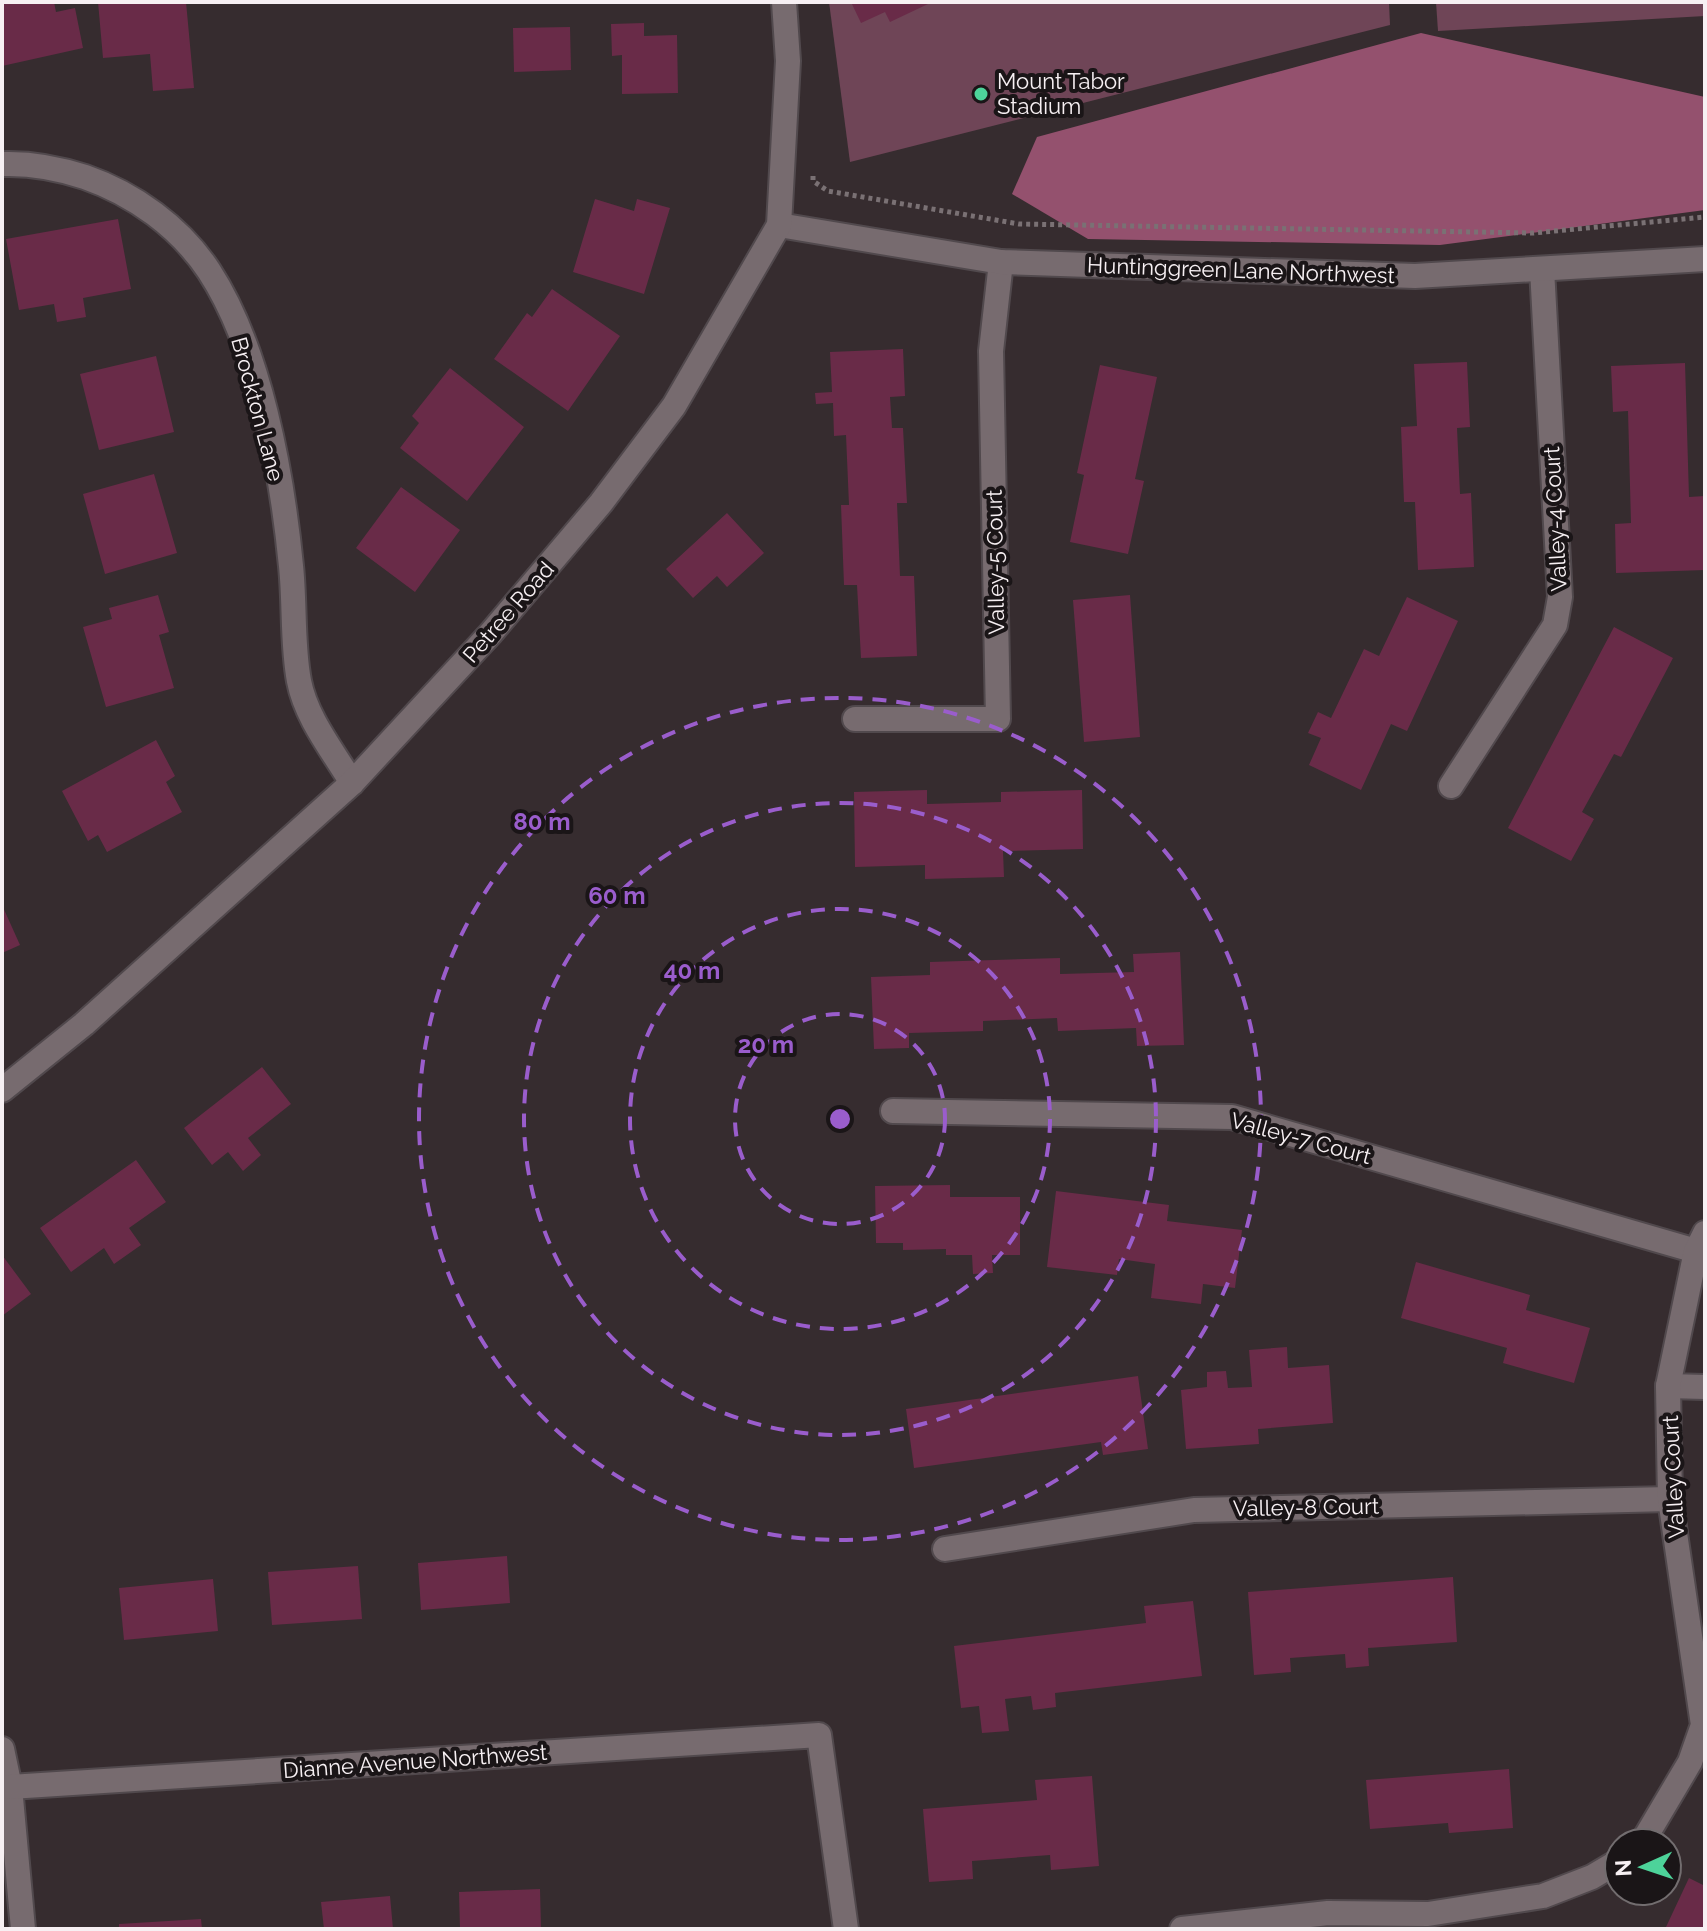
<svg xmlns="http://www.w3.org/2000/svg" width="1707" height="1931" viewBox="0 0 1707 1931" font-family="Raleway,sans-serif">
<rect width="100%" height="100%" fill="#362c2f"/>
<g fill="#6f4557">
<path d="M829,2H1389L1390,25L850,162Z"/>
<path d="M1436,2H1705V16L1438,31Z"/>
</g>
<path fill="#94516e" d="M1421,33L1705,97V210L1440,245L1088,239L1012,194L1037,137Z"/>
<g fill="#692b48">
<path d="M2,2H54L56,12L75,8L83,48L2,66Z"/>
<path d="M98,2H186L194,88L153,91L150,54L103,58Z"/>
<path d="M851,2H927L928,4L890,22L885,12L861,23Z"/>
<path d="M644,23V36L677,35L678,93L622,94V55L612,56L611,24Z"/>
<path d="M570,27L571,70L514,72L513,28Z"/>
<path d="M595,199L634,211L637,199L670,208L644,294L573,272Z"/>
<path d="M118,219L131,289L83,298L86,317L57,322L54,304L19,310L6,239Z"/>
<path d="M552,289L620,336L568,411L494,359L527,313L532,317Z"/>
<path d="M903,349L905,396L890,397L892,428H903L907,503H897L900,576H914L917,656L861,658L857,585H844L841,505H849L846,435L834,436L833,403L816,404L815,393L832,392L830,352Z"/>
<path d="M156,356L174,432L99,450L80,374Z"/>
<path d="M1467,362L1470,427L1457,428L1460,494L1471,493L1474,567L1418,570L1415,502H1404L1401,427L1417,426L1414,364Z"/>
<path d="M1685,363L1689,497L1705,496V570L1616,573L1615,524L1631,523L1628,411L1613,412L1611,366Z"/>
<path d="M1100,365L1157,377L1135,479L1144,481L1128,554L1070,542L1084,475L1077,473Z"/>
<path d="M450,368L524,427L467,501L400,448L419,423L412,416Z"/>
<path d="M154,474L177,553L105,574L83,494Z"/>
<path d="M401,487L460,530L415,592L356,548Z"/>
<path d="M727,513L764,553L727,587L717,576L693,598L666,569Z"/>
<path d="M158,595L169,632L159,635L174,688L106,707L83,627L112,619L109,608Z"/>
<path d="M1130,595L1140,737L1084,742L1073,600Z"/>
<path d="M1407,597L1458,621L1407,731L1391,724L1361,790L1309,765L1321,738L1308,733L1318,712L1331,718L1364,649L1379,656Z"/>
<path d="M1614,627L1673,658L1621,757L1614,754L1582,812L1594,819L1571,861L1508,828Z"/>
<path d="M156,740L175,776L166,782L182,812L107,852L98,835L88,841L62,791Z"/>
<path d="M927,790V804L1001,802V792L1082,790L1083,849L1003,851L1004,877L925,879V865L855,867L854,792Z"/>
<path d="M2,905L20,945L2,953Z"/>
<path d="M1180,952L1184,1045L1137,1046L1136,1028L1058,1031L1057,1018L983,1021V1031L909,1033V1048L874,1049L871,977L930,975V962L1060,958V974L1134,972L1133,954Z"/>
<path d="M262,1067L291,1104L248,1138L261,1155L243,1171L228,1152L212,1165L184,1128Z"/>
<path d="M136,1160L166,1202L129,1228L141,1245L114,1264L104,1248L71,1272L40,1228Z"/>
<path d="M950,1185V1197H1020V1255H992L993,1273L973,1274L972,1255H946V1249L903,1250V1243H876L875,1186Z"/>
<path d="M1056,1191L1169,1205L1167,1221L1242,1230L1235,1288L1203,1284L1201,1304L1151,1298L1155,1264L1119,1259L1117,1275L1047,1267Z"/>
<path d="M2,1255L31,1294L2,1316Z"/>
<path d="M1416,1262L1530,1295L1526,1310L1590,1328L1574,1383L1503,1363L1507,1348L1401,1318Z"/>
<path d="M1287,1347L1288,1368L1329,1365L1333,1423L1258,1429L1259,1444L1186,1449L1181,1390L1207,1387V1372L1226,1371L1228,1388L1252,1387L1249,1350Z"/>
<path d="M1138,1376L1148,1449L1103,1455L1101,1442L914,1468L906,1409Z"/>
<path d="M507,1556L510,1603L421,1610L418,1563Z"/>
<path d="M358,1566L362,1619L272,1625L268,1572Z"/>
<path d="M1453,1577L1457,1642L1368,1648L1369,1666L1346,1668L1345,1654L1290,1658L1291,1672L1254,1675L1248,1592Z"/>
<path d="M213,1579L218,1631L124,1640L119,1588Z"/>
<path d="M1193,1601L1202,1676L1055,1693L1056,1707L1033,1710L1031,1696L1005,1699L1009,1731L982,1733L979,1706L961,1708L954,1646L1146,1623L1144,1606Z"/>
<path d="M1509,1769L1513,1828L1449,1833L1448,1823L1370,1829L1366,1780Z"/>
<path d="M1092,1776L1099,1866L1051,1870L1050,1855L972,1861L973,1879L929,1882L923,1809L1037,1800L1035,1780Z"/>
<path d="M1689,1878L1705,1886V1929H1671L1666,1927Z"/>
<path d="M540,1889L541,1929H460L459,1892Z"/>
<path d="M390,1896L393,1929H324L321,1902Z"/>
<path d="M201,1919L202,1929H119V1924Z"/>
</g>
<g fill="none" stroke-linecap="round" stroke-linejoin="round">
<defs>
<g id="street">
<path d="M2,164C31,163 58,168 85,177C134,194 180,227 209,271C260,349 282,474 291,566C295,604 292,644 299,681C306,718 333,751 352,783"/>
<path d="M855,719H998L991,351L1001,262"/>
<path d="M1451,786L1555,625L1560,597L1542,269"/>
<path d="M893,1111L1232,1117L1696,1251"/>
<path d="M1668,1386L1705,1387"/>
<path d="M945,1549L1194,1510L1670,1499"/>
<path d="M2,1749L10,1787L23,1929"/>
<path d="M10,1787L819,1735L846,1929"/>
<path d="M1642,1843L1690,1762L1703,1725L1670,1499L1668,1386L1696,1251L1705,1233"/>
<path d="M1182,1929L1328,1913L1428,1914L1543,1896L1592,1877L1619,1861"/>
</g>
<g id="secondary">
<path d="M779,225L1001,262L1415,276L1705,259"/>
<path d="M2,1090L84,1024L352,783L491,633L601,503L674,406L779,225L788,61L784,2"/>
</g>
</defs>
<use href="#street" stroke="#51494d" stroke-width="28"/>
<use href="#secondary" stroke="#51494d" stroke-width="28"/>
<path stroke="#7a7174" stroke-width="5" stroke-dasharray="4 4" stroke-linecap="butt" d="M813,176V181L828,191L1019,224L1533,233L1705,217"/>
<use href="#street" stroke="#776b6f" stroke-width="24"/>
<use href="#secondary" stroke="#776b6f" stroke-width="24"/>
</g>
<g fill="none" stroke="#9a5dcc" stroke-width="4" stroke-dasharray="14 10">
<circle cx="840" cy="1119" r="105"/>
<circle cx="840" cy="1119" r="210"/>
<circle cx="840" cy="1119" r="316"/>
<circle cx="840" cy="1119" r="421"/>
</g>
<circle fill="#4dd39a" stroke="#1a1517" stroke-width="3" cx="981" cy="94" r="8"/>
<g text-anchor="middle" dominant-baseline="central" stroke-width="8" stroke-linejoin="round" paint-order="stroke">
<g font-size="22" fill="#f7f0f3" stroke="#1a1517" text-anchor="start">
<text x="997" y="81">Mount Tabor<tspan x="997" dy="25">Stadium</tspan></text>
</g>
<g font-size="22" fill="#f7f0f3" stroke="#1a1517">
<text transform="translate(1241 270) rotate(2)">Huntinggreen Lane Northwest</text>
<text transform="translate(258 409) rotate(75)">Brockton Lane</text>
<text transform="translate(1555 519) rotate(-93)">Valley-4 Court</text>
<text transform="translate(995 562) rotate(-91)">Valley-5 Court</text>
<text transform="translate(508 612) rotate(-49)">Petree Road</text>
<text transform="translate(1301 1138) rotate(15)">Valley-7 Court</text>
<text transform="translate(1673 1477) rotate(-93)">Valley Court</text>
<text transform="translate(1306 1507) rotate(-1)">Valley-8 Court</text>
<text transform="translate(415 1761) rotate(-4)">Dianne Avenue Northwest</text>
</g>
</g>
<circle cx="840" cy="1119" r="12" fill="#9a5dcc" stroke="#1a1517" stroke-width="4"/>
<g font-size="24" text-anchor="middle" font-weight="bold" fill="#9a5dcc" stroke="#1a1517" stroke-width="8" stroke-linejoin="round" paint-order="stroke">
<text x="542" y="830">80 m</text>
<text x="617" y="904">60 m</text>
<text x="692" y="979">40 m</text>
<text x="766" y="1053">20 m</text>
</g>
<rect width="1707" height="1931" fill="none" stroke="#f7f0f3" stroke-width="8"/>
<g transform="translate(1643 1867) rotate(267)"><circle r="38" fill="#1a1517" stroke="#726d6f" stroke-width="2"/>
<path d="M0-6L14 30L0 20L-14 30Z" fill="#4dd39a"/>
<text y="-12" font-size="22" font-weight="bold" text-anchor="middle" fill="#f7f0f3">N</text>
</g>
</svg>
